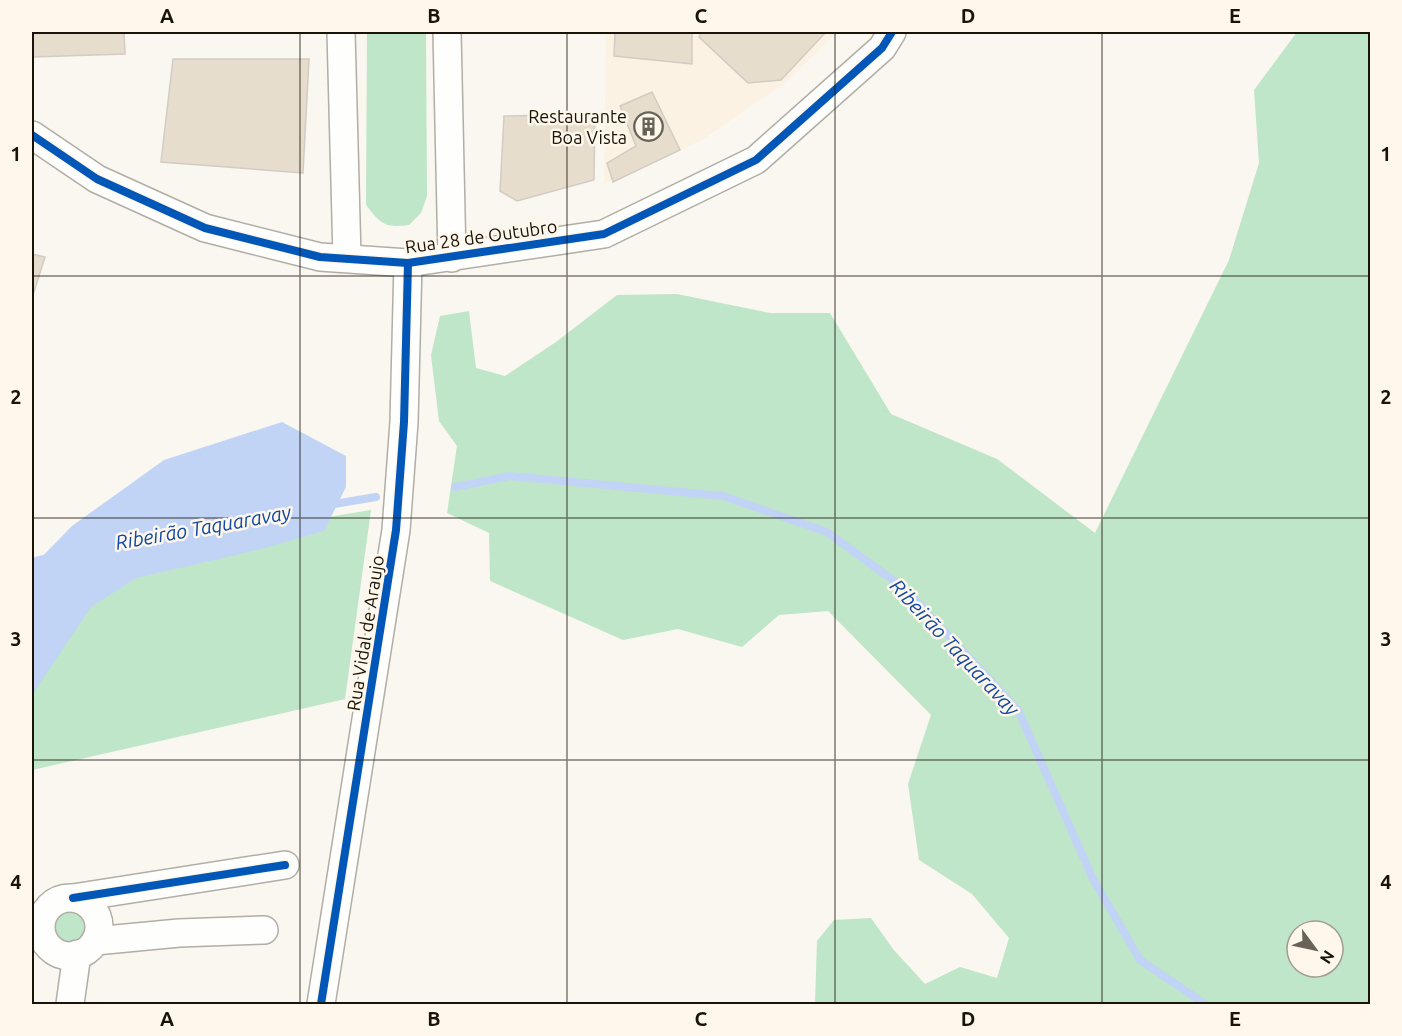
<svg xmlns="http://www.w3.org/2000/svg" width="1402" height="1036" viewBox="0 0 1402 1036" font-family="Ubuntu,sans-serif">
<rect width="100%" height="100%" fill="#faf6f0"/>
<path fill="#fbf2e3" d="M606,32H837L786,82L702,140L604,184Z"/>
<g fill="#bfe6c8" fill-rule="evenodd">
<path d="M367,32H426L427,196L421,213L409,225C384,228 381,224 366,205Z"/>
<path d="M1297,32H1370V1004H815L817,941L834,920L871,918L893,949L925,984L960,967L997,978L1009,938L972,894L919,860L908,784L931,715L828,611L779,615L742,647L678,629L623,640L490,581L489,533L447,513L457,446L439,421L431,355L440,316L469,311L476,368L505,376L556,342L617,295L677,294L770,313H830L891,414L997,459L1095,533L1229,260L1259,163L1254,90ZM1297,931H1333V967H1297Z"/>
<path d="M371,510L345,699L32,770V573L124,550Z"/>
<circle cx="70" cy="927" r="17"/>
</g>
<path fill="#c1d4f6" d="M282,422L346,456V487L324,531L261,549L136,578L91,607L32,695V567L72,526L164,460Z"/>
<g fill="none" stroke-linecap="round" stroke-linejoin="round">
<g stroke="#c1d4f6" stroke-width="8">
<path d="M455,487L510,476L723,496L827,532L905,589L1018,710L1093,879L1140,960L1205,1004"/>
<path d="M328,505L376,497"/>
<path d="M32,562L48,558"/>
</g>
</g>
<g fill="#e7ddcc" stroke="#d1ccc4" stroke-width="1.5">
<path d="M32,32H124L125,54L32,57Z"/>
<path d="M615,32H692V64L614,56Z"/>
<path d="M702,32H826L781,80L748,83L699,37Z"/>
<path d="M173,59H309L303,173L161,162Z"/>
<path d="M652,92L680,150L613,182L607,163L636,146L620,106Z"/>
<path d="M595,114L594,180L517,201L500,191L504,116Z"/>
<path d="M32,254L45,257L32,298Z"/>
</g>
<g fill="none" stroke-linecap="round" stroke-linejoin="round">
<defs>
<g id="street">
<path d="M341,32L347,258"/>
<path d="M447,32L452,258"/>
<path d="M32,135L97,179L205,228L320,257L408,263L604,234L756,160L882,48L892,32"/>
<path d="M73,898L285,865"/>
<circle cx="70" cy="927" r="29"/>
<path d="M95,941L179,933L264,930"/>
<path d="M70,1004L77,954"/>
<path d="M321,1004L396,530L404,422L408,263"/>
</g>
</defs>
<use href="#street" stroke="#b2ada5" stroke-width="30"/>
<use href="#street" stroke="#fefefd" stroke-width="27"/>
<defs>
<g id="cycleway">
<path d="M32,135L97,179L205,228L320,257L408,263L604,234L756,160L882,48L892,32"/>
<path d="M73,898L285,865"/>
<path d="M321,1004L396,530L404,422L408,263"/>
</g>
</defs>
<use href="#cycleway" stroke="#fff7eb" stroke-width="11"/>
<use href="#cycleway" stroke="#0057b8" stroke-width="8"/>
</g>
<path fill="none" stroke="#191308" stroke-width="1.5" stroke-opacity="0.55" d="M300,32V1004M567,32V1004M835,32V1004M1102,32V1004M32,276H1370M32,518H1370M32,760H1370"/>
<defs>
<symbol id="building-ring" viewBox="-11 -11 22 22"><circle r="9.5" fill="#fff7eb" stroke="#686259" stroke-width="1.5"/><path d="M-4-6H4V6H1V3H-1V6H-4ZM-2.5-4.3h1.7v1.8h-1.7ZM.8-4.3h1.7v1.8H.8ZM-2.5-1h1.7V.8h-1.7ZM.8-1h1.7V.8H.8Z" fill="#686259"/></symbol>
</defs>
<g fill-rule="evenodd">
<use href="#building-ring" x="632" y="110" width="33" height="33"/>
</g>
<g text-anchor="middle" dominant-baseline="central" stroke-width="5" stroke-linejoin="round" paint-order="stroke">
<g font-size="18" fill="#191308" stroke="#fff7eb" text-anchor="end">
<text x="627" y="116">Restaurante<tspan x="627" dy="21">Boa Vista</tspan></text>
</g>
<g font-size="18" fill="#191308" stroke="#fff7eb">
<text transform="translate(481 236) rotate(-8)">Rua 28 de Outubro</text>
<text transform="translate(365 633) rotate(-81)">Rua Vidal de Araujo</text>
</g>
<g font-size="20" font-style="italic" fill="#114aa6" stroke="#fff7eb">
<text transform="translate(203 527) rotate(-10)">Ribeirão Taquaravay</text>
<text transform="translate(955 647) rotate(47)">Ribeirão Taquaravay</text>
</g>
</g>
<rect width="1402" height="1036" fill="none" stroke="#fff7eb" stroke-width="66"/>
<g transform="translate(1315 949) rotate(123)"><circle r="28" fill="#fff7eb" stroke="#a39c90" stroke-width="1.5"/>
<path d="M0-4.5L10 22L0 15L-10 22Z" fill="#686259"/>
<text y="-9" font-size="16" font-weight="bold" text-anchor="middle" fill="#191308">N</text>
</g>
<rect x="33" y="33" width="1336" height="970" fill="none" stroke="#191308" stroke-width="2"/>
<g font-size="20" text-anchor="middle" font-weight="bold" fill="#191308">
<text x="167" y="23">A</text>
<text x="434" y="23">B</text>
<text x="701" y="23">C</text>
<text x="968" y="23">D</text>
<text x="1235" y="23">E</text>
<text x="16" y="161">1</text>
<text x="1386" y="161">1</text>
<text x="16" y="404">2</text>
<text x="1386" y="404">2</text>
<text x="16" y="646">3</text>
<text x="1386" y="646">3</text>
<text x="16" y="889">4</text>
<text x="1386" y="889">4</text>
<text x="167" y="1026">A</text>
<text x="434" y="1026">B</text>
<text x="701" y="1026">C</text>
<text x="968" y="1026">D</text>
<text x="1235" y="1026">E</text>
</g>
</svg>
